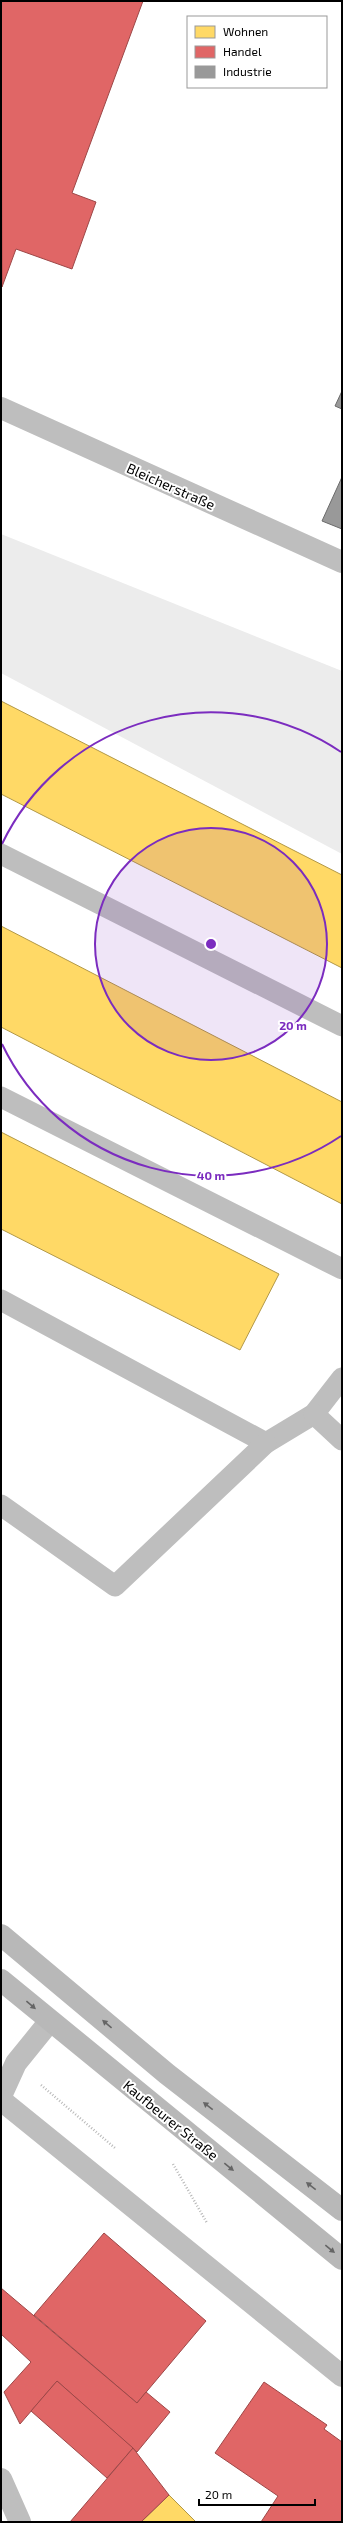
<svg xmlns="http://www.w3.org/2000/svg" width="343" height="2523" viewBox="0 0 343 2523" font-family="'Exo 2',sans-serif">
<rect width="100%" height="100%" fill="#fff"/>
<path fill="#ececec" d="M1,534L342,671V854L1,673Z"/>
<g fill="#ffd966" stroke="#b29847">
<path d="M1,701L342,875V968L1,794Z"/>
<path d="M1,926L342,1102V1204L1,1027Z"/>
<path d="M1,1132L279,1274L240,1350L1,1229Z"/>
<path d="M169,2495L196,2522H141Z"/>
</g>
<g fill="#e06666" stroke="#9d4747">
<path d="M1,1H143L72,193L96,202L72,269L16,249L2,287Z"/>
<path d="M104,2233L206,2321L137,2403L34,2315Z"/>
<path d="M1,2288L137,2403L146,2392L170,2412L137,2452L57,2381L20,2424L4,2392L31,2362L1,2334Z"/>
<path d="M57,2381L133,2448L107,2478L31,2411Z"/>
<path d="M264,2382L327,2425L324,2429L342,2442V2522H261L278,2496L215,2453Z"/>
<path d="M133,2448L169,2495L141,2522H70Z"/>
</g>
<g fill="#999" stroke="#6b6b6b">
<path d="M342,391V409L335,406Z"/>
<path d="M342,477V529L322,521Z"/>
</g>
<g fill="none" stroke-linecap="round" stroke-linejoin="round">
<g stroke="#b9b9b9" stroke-width="2.5" stroke-dasharray="1 2" stroke-linecap="butt">
<path d="M41,2085L115,2148"/>
<path d="M173,2164L207,2223"/>
</g>
<g stroke="#bebebe" stroke-width="21">
<path d="M1,854L342,1026"/>
<path d="M1,1097L342,1269"/>
<path d="M1,1300L266,1443L314,1414L342,1378"/>
<path d="M314,1414L342,1440"/>
<path d="M1,1505L115,1586L266,1443"/>
</g>
<g stroke="#bebebe" stroke-width="22">
<path d="M1,408L342,562"/>
<path d="M1,2096L16,2063L50,2021"/>
<path d="M1,2100L342,2376"/>
<path d="M1,2479L20,2522"/>
</g>
<g stroke="#b8b8b8" stroke-width="22">
<path d="M1,1935L167,2074L342,2210"/>
<path d="M1,1980L342,2259"/>
</g>
</g>
<defs><path id="oneway-solid" d="M-6-.8H1V-3.2L6.5 0L1 3.2V.8H-6Z"/></defs>
<g fill="#656565">
<use href="#oneway-solid" transform="translate(31 2005) rotate(40)"/>
<use href="#oneway-solid" transform="translate(107 2024) rotate(-140)"/>
<use href="#oneway-solid" transform="translate(208 2106) rotate(-142)"/>
<use href="#oneway-solid" transform="translate(229 2167) rotate(39)"/>
<use href="#oneway-solid" transform="translate(311 2186) rotate(-142)"/>
<use href="#oneway-solid" transform="translate(330 2249) rotate(39)"/>
</g>
<circle cx="211" cy="944" r="116" fill="#7b2cbf" fill-opacity=".12"/>
<g fill="none" stroke="#7b2cbf" stroke-width="2">
<circle cx="211" cy="944" r="116"/>
<path d="M341 1136A232 232 0 0 1 2 1044M2 844A232 232 0 0 1 341 752"/>
</g>
<g text-anchor="middle" dominant-baseline="central" stroke-width="4" stroke-linejoin="round" paint-order="stroke">
<g font-size="14" fill="#000" stroke="#fff">
<text transform="translate(171 486) rotate(24)">Bleicherstraße</text>
<text transform="translate(171 2120) rotate(39)">Kaufbeurer Straße</text>
</g>
</g>
<circle cx="211" cy="944" r="6" fill="#7b2cbf" stroke="#fff" stroke-width="2"/>
<g font-size="12" text-anchor="middle" font-weight="bold" fill="#7b2cbf" stroke="#fff" stroke-width="4" stroke-linejoin="round" paint-order="stroke">
<text x="293" y="1030">20 m</text>
<text x="211" y="1180">40 m</text>
</g>
<rect width="343" height="2523" fill="none" stroke="#000000" stroke-width="4"/>
<rect x="187" y="16" width="140" height="72" fill="#ffffff" stroke="#999999"/>
<rect x="195" y="26" width="20" height="12" fill="#ffd966" stroke="#999999"/>
<text x="223" y="36" font-size="12" fill="#000000">Wohnen</text>
<rect x="195" y="46" width="20" height="12" fill="#e06666" stroke="#999999"/>
<text x="223" y="56" font-size="12" fill="#000000">Handel</text>
<rect x="195" y="66" width="20" height="12" fill="#999999" stroke="#999999"/>
<text x="223" y="76" font-size="12" fill="#000000">Industrie</text>
<path d="M199 2499v6h116v-6" fill="none" stroke="#000000" stroke-width="2"/>
<text x="205" y="2499" font-size="12" fill="#000000" stroke="#ffffff" stroke-width="3" paint-order="stroke">20 m</text>
</svg>
